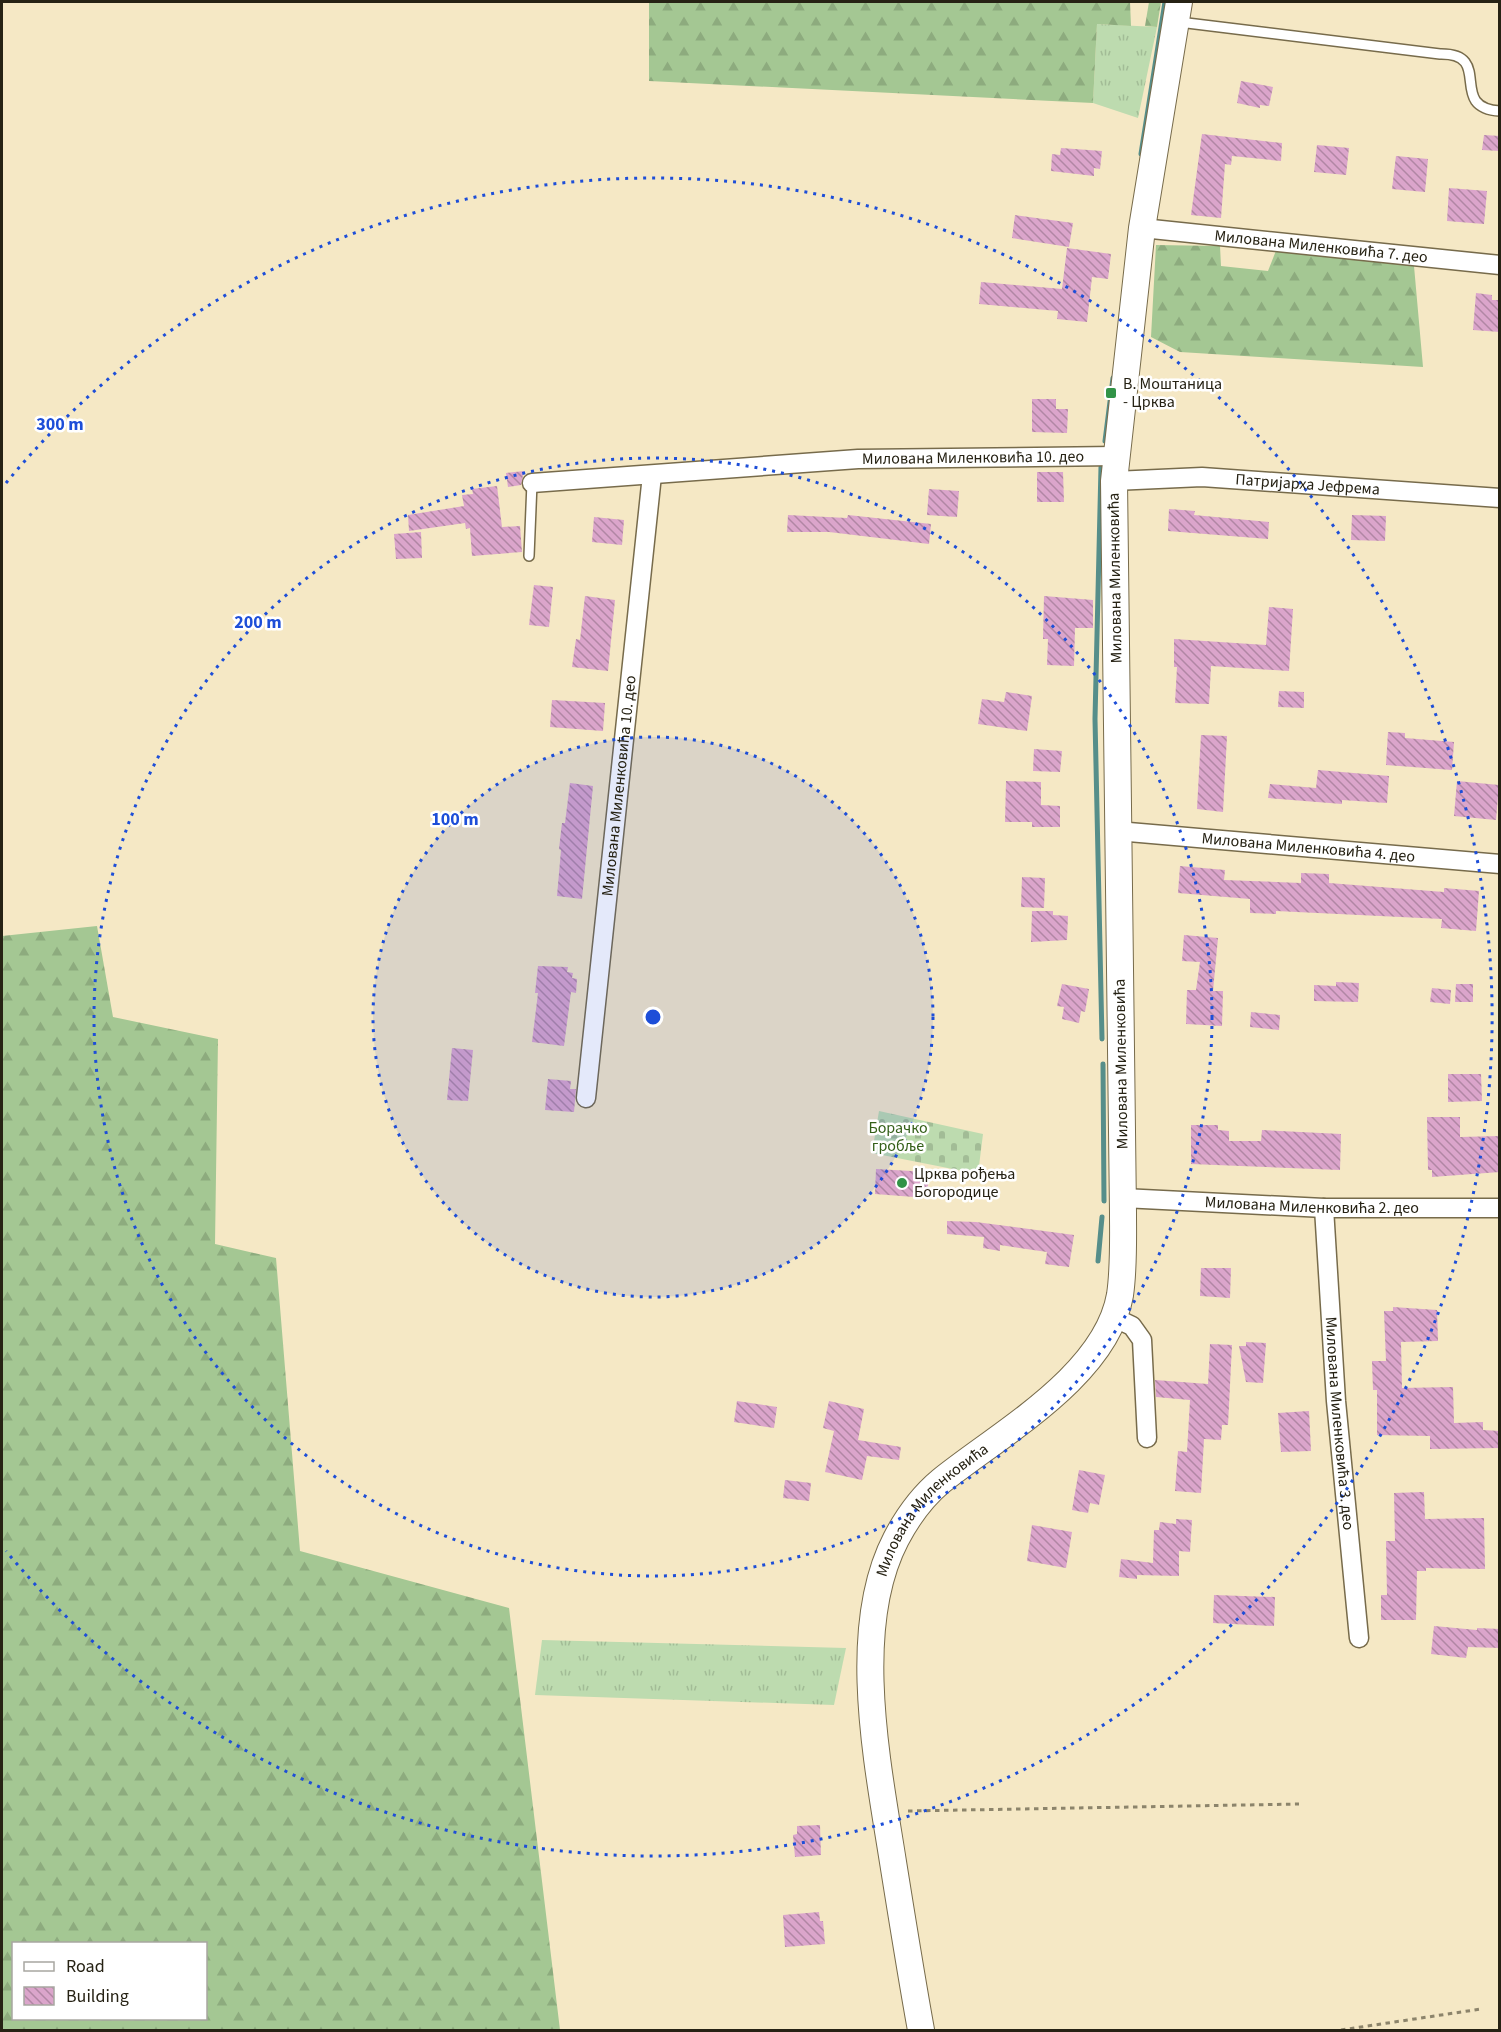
<svg xmlns="http://www.w3.org/2000/svg" width="1501" height="2032" viewBox="0 0 1501 2032" font-family="'Source Sans 3',sans-serif">
<defs>
<pattern id="grass-tufts" width="24" height="20" patternUnits="userSpaceOnUse" patternTransform="scale(1.5)"><rect width="24" height="20" fill="#bddbaf"/><path d="M3 7l-1-3M5 7V3M7 7l1-3M15 17l-1-3M17 17v-4M19 17l1-3" fill="none" stroke="#a2bc96"/></pattern>
<pattern id="forest-firs" width="22" height="20" patternUnits="userSpaceOnUse" patternTransform="scale(1.5)"><rect width="22" height="20" fill="#a4c793"/><path d="M5 1l3.5 6h-7zM16 11l3.5 6h-7z" fill="#8dab7e"/></pattern>
<pattern id="cemetery-stones" width="16" height="16" patternUnits="userSpaceOnUse" patternTransform="scale(1.5)"><rect width="16" height="16" fill="#bddbaf"/><path d="M2 7V4a2 2 0 0 1 4 0v3zM10 15v-3a2 2 0 0 1 4 0v3z" fill="#a2bc96"/></pattern>
<pattern id="building-back-hatch" width="6" height="6" patternUnits="userSpaceOnUse" patternTransform="scale(1.5)"><rect width="6" height="6" fill="#dba5cb"/><path d="M-1 5l2 2M0 0l6 6M5-1l2 2" fill="none" stroke="#b186a4"/></pattern>
</defs>
<rect width="100%" height="100%" fill="#f5e8c5"/>
<g fill="url(#grass-tufts)">
<path d="M1097,24L1157,27L1138,118L1093,103Z"/>
<path d="M542,1640L846,1648L834,1705L535,1695Z"/>
</g>
<g fill="url(#forest-firs)" fill-rule="evenodd">
<path d="M649,2H1130L1131,26L1097,24L1093,103L649,81Z"/>
<path d="M1149,2H1161L1157,27L1145,26Z"/>
<path d="M1156,245L1220,246L1221,266L1268,271L1277,248L1414,266L1423,367L1180,352L1151,337Z"/>
<path d="M97,926L113,1017L218,1039L215,1244L276,1258L300,1551L509,1608L560,2030H2V936ZM14,1944H206V2018H14Z"/>
</g>
<path fill="url(#cemetery-stones)" d="M879,1111L983,1134L978,1174L872,1153Z"/>
<g fill="none" stroke-linecap="round" stroke-linejoin="round">
<g stroke="#568e8a" stroke-width="5">
<path d="M1141,154L1165,2"/>
<path d="M1105,441L1113,378"/>
<path d="M1101,467L1095,719L1102,1039"/>
<path d="M1103,1064L1104,1201"/>
<path d="M1098,1261L1102,1217"/>
</g>
</g>
<g fill="url(#building-back-hatch)">
<path d="M1241,81L1273,87L1269,106L1260,105V108L1237,103Z"/>
<path d="M1202,134L1282,143L1281,161L1232,156L1231,165L1225,164L1221,218L1191,215Z"/>
<path d="M1484,135L1500,136V151L1482,150Z"/>
<path d="M1317,145L1349,148L1346,175L1314,172Z"/>
<path d="M1061,148L1102,151L1100,169L1094,168V176L1051,171L1052,154L1060,155Z"/>
<path d="M1396,156L1428,159L1425,192L1392,189Z"/>
<path d="M1449,188L1487,191L1484,224L1447,221Z"/>
<path d="M1015,215L1073,223L1069,247L1012,238Z"/>
<path d="M1067,248L1111,254L1108,279L1092,277L1087,322L1057,319L1058,311L979,304L981,282L1062,289Z"/>
<path d="M1476,293L1492,295V300H1500V332L1473,330Z"/>
<path d="M1032,399H1056V409H1068L1067,433L1032,432Z"/>
<path d="M524,471L521,485L508,487L506,473Z"/>
<path d="M1037,472H1063L1064,502H1037Z"/>
<path d="M497,486L502,527L520,526L522,552L472,556L470,528L466,529L465,523L409,531L408,515L464,506L462,495L473,494L472,489Z"/>
<path d="M929,489L959,491L957,517L927,515Z"/>
<path d="M1169,509L1195,511L1194,515L1269,522L1268,539L1168,531Z"/>
<path d="M788,515L847,518L848,515L931,524L929,544L829,532H787Z"/>
<path d="M1352,515L1386,516L1385,541L1351,540Z"/>
<path d="M594,517L624,520L622,545L592,542Z"/>
<path d="M421,532L422,558L396,559L394,534Z"/>
<path d="M534,585L553,587L549,627L529,625Z"/>
<path d="M585,596L615,600L608,671L572,667L576,639L580,640Z"/>
<path d="M1044,596L1093,600V628H1075L1074,666L1047,665L1048,639H1043Z"/>
<path d="M1269,607L1293,609L1289,671L1211,666L1209,704L1175,703L1177,667H1174V639L1266,645Z"/>
<path d="M1279,691L1304,692V708L1278,707Z"/>
<path d="M1006,692L1032,696L1027,731L978,724L982,699L1004,702Z"/>
<path d="M552,700L605,703L603,731L550,727Z"/>
<path d="M1388,732L1405,733V738L1454,742L1452,770L1386,765Z"/>
<path d="M1201,735L1227,736L1223,812L1197,809Z"/>
<path d="M1034,749L1062,751L1060,772L1033,771Z"/>
<path d="M1318,770L1389,776L1387,803L1342,800V804L1268,798L1270,784L1316,788Z"/>
<path d="M1006,781L1041,782V805L1060,806V827H1032V822H1005Z"/>
<path d="M1457,781L1499,785L1496,820L1454,816Z"/>
<path d="M570,783L593,786L582,899L557,896L561,850L559,849L562,823H565Z"/>
<path d="M1180,866L1225,870L1224,880L1301,883V873L1329,874V883L1444,892V888L1479,891L1476,931L1441,928L1442,919L1276,911V914L1250,913V899L1178,893Z"/>
<path d="M1022,877L1045,878L1044,908L1021,907Z"/>
<path d="M1032,911H1053V915L1068,916L1067,940L1031,942Z"/>
<path d="M1184,935L1218,938L1213,991H1223L1222,1026L1186,1024L1187,990H1196L1200,962L1182,961Z"/>
<path d="M538,966L568,967L567,972L573,973L572,978L577,979L576,993L571,992L564,1046L532,1042L538,993H535Z"/>
<path d="M1336,982L1359,983L1358,1002L1314,1001V985L1336,986Z"/>
<path d="M1062,984L1089,989L1085,1012L1081,1011L1079,1023L1062,1019L1064,1007L1057,1006Z"/>
<path d="M1456,984H1473V1002H1455Z"/>
<path d="M1432,988L1451,990L1450,1004L1430,1002Z"/>
<path d="M1251,1012L1280,1015L1279,1030L1250,1027Z"/>
<path d="M452,1048L473,1050L468,1101L447,1100Z"/>
<path d="M1448,1074H1481L1482,1101L1448,1102Z"/>
<path d="M548,1079L571,1081L570,1089H576L574,1112L545,1110Z"/>
<path d="M1427,1117H1460V1137L1500,1136V1172L1432,1177V1170H1428Z"/>
<path d="M1191,1125H1218V1130L1229,1131V1141H1261L1262,1130L1341,1134L1340,1170L1191,1164Z"/>
<path d="M876,1169L929,1172L927,1198L875,1194Z"/>
<path d="M947,1221L976,1222L1074,1235L1069,1267L1045,1264L1047,1252L1000,1245V1251L983,1248L984,1237L947,1234Z"/>
<path d="M1201,1268H1231L1230,1298L1200,1296Z"/>
<path d="M1393,1307L1437,1310L1438,1341L1401,1342L1402,1388L1453,1387L1454,1423L1483,1422V1430L1500,1431V1448L1430,1449V1436L1377,1435V1390H1373L1372,1361H1386L1384,1311H1393Z"/>
<path d="M1246,1342L1266,1343L1263,1383L1246,1382L1239,1346H1246Z"/>
<path d="M1210,1344L1232,1345L1228,1425H1222L1221,1440L1204,1439L1201,1493L1175,1491L1178,1451L1187,1452L1190,1400L1156,1397L1155,1380L1208,1384Z"/>
<path d="M737,1401L777,1407L774,1428L734,1422Z"/>
<path d="M829,1401L864,1409L858,1440L901,1447L899,1460L867,1456L862,1480L825,1472L834,1431L823,1428Z"/>
<path d="M1309,1411L1311,1451L1281,1452L1278,1413Z"/>
<path d="M1079,1470L1105,1475L1099,1505L1090,1503L1088,1513L1072,1510Z"/>
<path d="M785,1480L811,1483L809,1501L783,1498Z"/>
<path d="M1424,1492L1425,1519L1484,1518L1485,1569L1426,1568V1571H1417L1416,1620H1381V1595H1387L1386,1541H1395L1394,1493Z"/>
<path d="M1176,1519L1192,1520L1190,1552L1179,1551V1576L1137,1575V1579L1119,1577L1121,1559L1153,1563L1154,1530H1159L1160,1522L1176,1524Z"/>
<path d="M1032,1525L1072,1532L1066,1568L1027,1561Z"/>
<path d="M1214,1595L1275,1597L1274,1626L1213,1623Z"/>
<path d="M1434,1626L1477,1630V1628L1500,1629V1648L1468,1647L1466,1658L1431,1654Z"/>
<path d="M820,1825L821,1855L795,1857L793,1835L797,1834V1826Z"/>
<path d="M819,1912L820,1921H823L825,1944L785,1947L783,1915Z"/>
</g>
<g fill="none" stroke-linecap="round" stroke-linejoin="round">
<defs>
<g id="lane">
<path d="M1179,22L1440,54C1495,53 1446,108 1500,111"/>
<path d="M529,556L532,483"/>
</g>
<g id="street">
<path id="s1" d="M1142,228L1500,265"/>
<path id="s2" d="M1114,481L1202,477L1500,498"/>
<path id="s3" d="M532,483L858,459L1116,456"/>
<path id="s4" d="M1117,831L1500,864"/>
<path id="s5" d="M586,1098L652,475"/>
<path id="s6" d="M1123,1198L1324,1208H1500"/>
<path id="s7" d="M1324,1208L1336,1401L1359,1638"/>
<path d="M1113,1317L1132,1326L1142,1340L1147,1438"/>
</g>
<g id="secondary">
<path id="s8" d="M921,2030C911,1975 902,1918 893,1862C878,1766 849,1629 896,1539C907,1518 923,1496 941,1481C999,1434 1106,1376 1120,1295C1124,1268 1123,1239 1123,1212L1114,481L1142,228L1179,2"/>
</g>
</defs>
<use href="#lane" stroke="#776b4b" stroke-width="12"/>
<use href="#street" stroke="#776b4b" stroke-width="21"/>
<use href="#secondary" stroke="#776b4b" stroke-width="28"/>
<g stroke="#8c846b" stroke-width="3" stroke-dasharray="4.5 4.5" stroke-linecap="butt">
<path d="M908,1811L1299,1804"/>
<path d="M1341,2030L1481,2009"/>
</g>
<use href="#lane" stroke="#fff" stroke-width="9"/>
<use href="#street" stroke="#fff" stroke-width="18"/>
<use href="#secondary" stroke="#fff" stroke-width="26"/>
</g>
<circle cx="653" cy="1017" r="280" fill="#1d4ed8" fill-opacity=".12"/>
<g fill="none" stroke="#1d4ed8" stroke-width="3" stroke-dasharray="3 6">
<circle cx="653" cy="1017" r="280"/>
<circle cx="653" cy="1017" r="559"/>
<path d="M6 483A839 839 0 1 1 6 1551"/>
</g>
<g fill="#319347" stroke="#fff" stroke-width="2">
<rect x="1105" y="387" width="12" height="12" rx="3"/>
<circle cx="902" cy="1183" r="6"/>
</g>
<g text-anchor="middle" dominant-baseline="central" stroke-width="5" stroke-linejoin="round" paint-order="stroke">
<g font-size="16" fill="#262214" stroke="#fff">
<text stroke="none"><textPath href="#s1" startOffset="180">Милована Миленковића 7. део</textPath></text>
<text stroke="none"><textPath href="#s3" startOffset="442">Милована Миленковића 10. део</textPath></text>
<text stroke="none"><textPath href="#s2" startOffset="194">Патријарха Јефрема</textPath></text>
<text transform="translate(1115 578) rotate(-91)">Милована Миленковића</text>
<text stroke="none"><textPath href="#s5" startOffset="314">Милована Миленковића 10. део</textPath></text>
<text stroke="none"><textPath href="#s4" startOffset="192">Милована Миленковића 4. део</textPath></text>
<text transform="translate(1121 1064) rotate(-91)">Милована Миленковића</text>
<text stroke="none"><textPath href="#s6" startOffset="189">Милована Миленковића 2. део</textPath></text>
<text stroke="none"><textPath href="#s7" startOffset="216">Милована Миленковића 3. део</textPath></text>
<text stroke="none"><textPath href="#s8" startOffset="544">Милована Миленковића</textPath></text>
</g>
<g font-size="16" fill="#262214" stroke="#fff" text-anchor="start">
<text x="1123" y="384">В. Моштаница<tspan x="1123" dy="18">- Црква</tspan></text>
<text x="914" y="1174">Црква рођења<tspan x="914" dy="18">Богородице</tspan></text>
</g>
<g font-size="16" fill="#335f18" stroke="#fff">
<text x="898" y="1128">Борачко<tspan x="898" dy="18">гробље</tspan></text>
</g>
</g>
<circle cx="653" cy="1017" r="9" fill="#1d4ed8" stroke="#fff" stroke-width="3"/>
<g font-size="18" text-anchor="middle" font-weight="bold" fill="#1d4ed8" stroke="#fff" stroke-width="5" stroke-linejoin="round" paint-order="stroke">
<text x="60" y="430">300 m</text>
<text x="258" y="628">200 m</text>
<text x="455" y="825">100 m</text>
</g>
<rect width="1501" height="2032" fill="none" stroke="#262214" stroke-width="6"/>
<rect x="12" y="1942" width="195" height="78" fill="#ffffff" stroke="#a8a7a1" stroke-width="1.5"/>
<rect x="24" y="1962" width="30" height="9" fill="#ffffff" stroke="#a8a7a1" stroke-width="1.5"/>
<text x="66" y="1972" font-size="18" fill="#262214">Road</text>
<rect x="24" y="1987" width="30" height="18" fill="url(#building-back-hatch)" stroke="#a8a7a1" stroke-width="1.5"/>
<text x="66" y="2002" font-size="18" fill="#262214">Building</text>
</svg>
